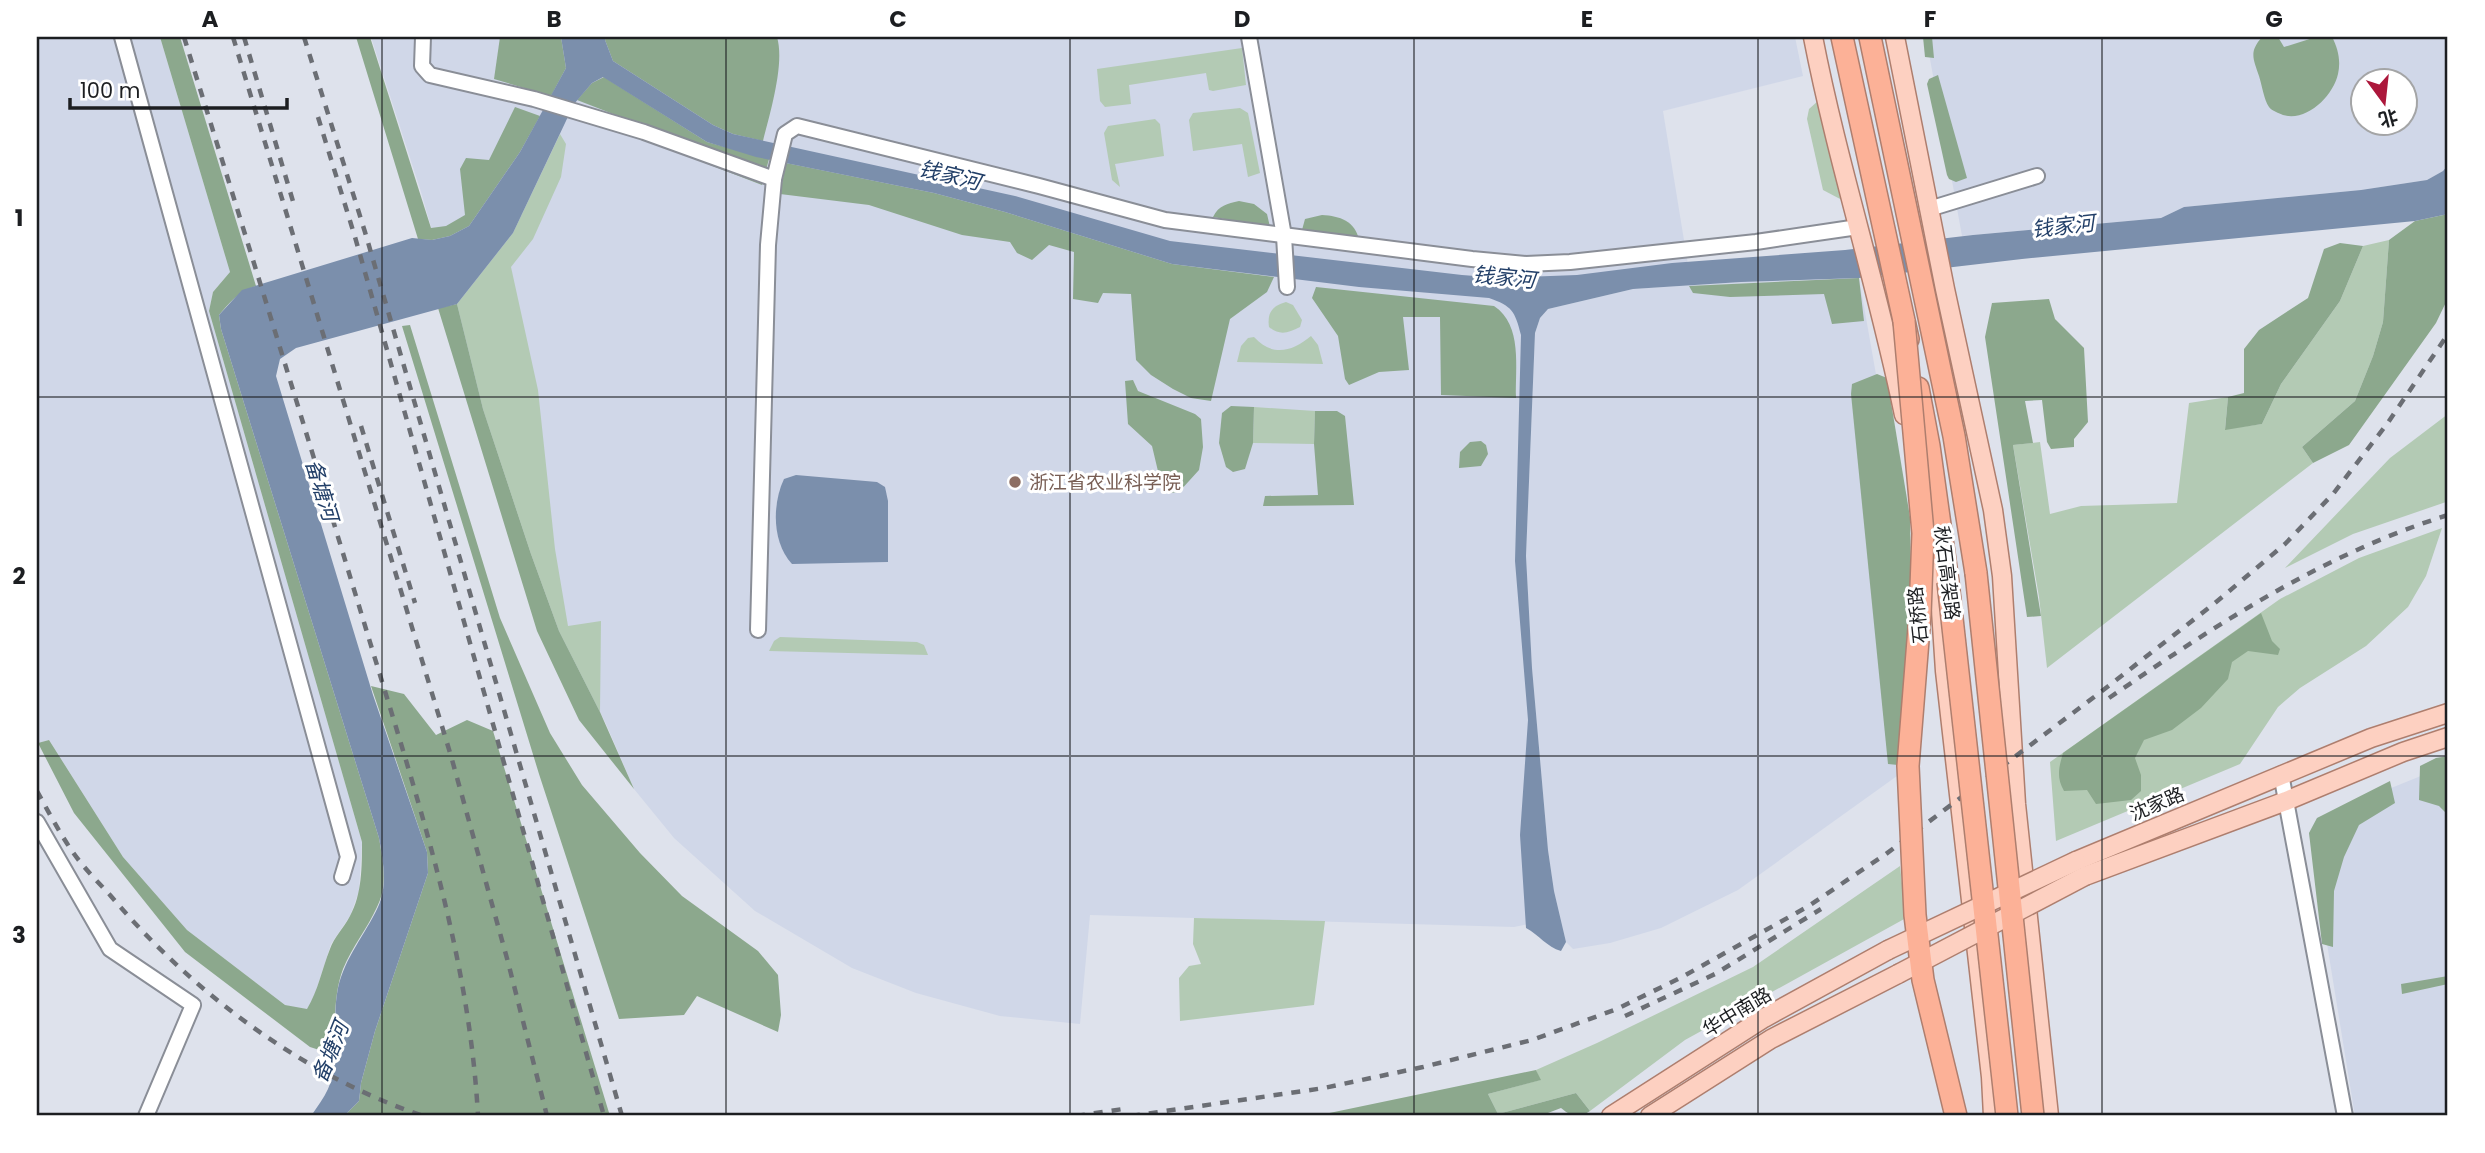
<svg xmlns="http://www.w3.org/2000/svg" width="2485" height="1153" viewBox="0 0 2485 1153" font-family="Poppins,'Noto Sans SC',sans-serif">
<rect width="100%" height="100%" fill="#dee2ec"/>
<g fill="#d0d7e8" fill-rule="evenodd">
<path d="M37,37H160L230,272L213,292L209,311L362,842L359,891L350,916L331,944L314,997L307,1010L285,1005L187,930L123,857L49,740L38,743L37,740Z"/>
<path d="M371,37H1795L1803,76L1663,111L1689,271L1530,293L1520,561L1544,921L1514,927L1090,915L1080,1024L1000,1016L916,993L852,968L755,911L674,838L634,789L606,724L559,631L483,409L421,192Z"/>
<path d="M1926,37H2448V165L2443,171L2427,180L2361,190L2184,207L2161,218L1962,236ZM2362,80H2404V122H2362Z"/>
<path d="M1859,278L1902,522L1897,776L1738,890L1661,928L1610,943L1573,949L1566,942L1554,891L1548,850L1532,668L1526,556L1535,333L1540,318L1548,309L1633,289L1741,282Z"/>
<path d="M2448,765V1116H2355L2309,833L2317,818Z"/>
</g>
<g fill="#b3cab4">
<path d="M1242,48L1246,85L1213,91L1209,90L1206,73L1129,85L1131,104L1105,107L1100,101L1097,69Z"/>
<path d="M1818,101L1842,200L1823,190L1807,119L1809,109Z"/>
<path d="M1240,108L1248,113L1260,173L1248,177L1242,144L1193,151L1189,120L1193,113Z"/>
<path d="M1155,119L1160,124L1164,156L1115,164L1120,187L1112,180L1104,133L1108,126Z"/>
<path d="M560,134L566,144L561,177L533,239L511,267L538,390L555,549L568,626L601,621L600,712L559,631L531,554L483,409L457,304L513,233Z"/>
<path d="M2389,240L2383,322L2373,356L2355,401L2302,447L2313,463L2047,668L2039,597L2013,445L2040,442L2050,514L2081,506L2177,503L2189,403L2228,397L2225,429L2262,424L2281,384L2340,301L2363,246Z"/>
<path d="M1286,302L1293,305L1302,320L1300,327C1288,333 1280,336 1269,327C1267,313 1272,306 1286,302Z"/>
<path d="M1311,336L1318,345L1323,364L1237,362L1241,346L1248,338L1254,337C1272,357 1292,352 1311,336Z"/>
<path d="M1254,407L1315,411L1314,444L1253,443Z"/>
<path d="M2448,414V496L2446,502L2353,534L2285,568L2390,458Z"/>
<path d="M2442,528L2426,576L2408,607L2366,646L2300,688L2278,707L2240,764L2056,841L2050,762L2280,599L2359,558Z"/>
<path d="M780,637L917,642L924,645L928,655L769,651L774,641Z"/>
<path d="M1900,866L1906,918L1685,1040L1590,1111L1576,1093L1498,1114L1488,1094L1540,1080L1536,1070L1597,1043L1753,967Z"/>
<path d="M1194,918L1325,921L1314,1005L1180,1021L1179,978L1189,966L1201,964L1193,944Z"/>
</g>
<g fill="#8ca88d">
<path d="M160,37H180L256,286C239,291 230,302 219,315L221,329L379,838C383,861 388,886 377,907C367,929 352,947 343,969C333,996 335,1027 335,1055L310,1047L185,952L74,813L38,743L49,740L123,857L187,930L285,1005L307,1009C318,991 322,969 330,949C334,937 344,928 350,916C362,894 362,867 362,842L209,311L213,292L230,272Z"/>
<path d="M356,37H370L431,228L446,226L465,215L460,169L466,158L489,160L515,107L540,116L520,152L469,226L450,236L432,240L418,239Z"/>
<path d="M500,37H561L566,68L551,96L494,79Z"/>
<path d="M606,37H777C785,64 770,113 763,141L733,134L713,125L613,61L605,40Z"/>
<path d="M1923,37H1932L1934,58L1925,57Z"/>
<path d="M2262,37H2278L2284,47L2316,37H2332C2338,48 2341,61 2338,74C2333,96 2307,122 2283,115C2279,113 2272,111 2269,107C2264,100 2262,85 2259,76C2253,58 2249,52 2262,37Z"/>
<path d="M1938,75L1967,178L1956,182L1949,179L1947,175L1927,84L1929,79Z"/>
<path d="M604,77L707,142L769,159L762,185L679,153L675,138L577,100L592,83Z"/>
<path d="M786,163L934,193L1005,212L1172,264L1274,277L1267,292L1230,319L1211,401L1191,398L1173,389L1151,375L1136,360L1131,294L1103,293L1098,303L1073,299L1074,252L1049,245L1032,260L1017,253L1010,242L962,235L869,205L780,194Z"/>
<path d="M1239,201L1254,204L1267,214L1270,227L1213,217C1219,205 1227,204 1239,201Z"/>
<path d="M2448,214V298L2436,323L2349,445L2313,463L2302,447L2355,401L2373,356L2383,322L2389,240L2415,221Z"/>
<path d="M1322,215C1340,216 1355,221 1359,240L1302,230L1305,219Z"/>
<path d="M2340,243L2363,246L2340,301L2281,384L2262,424L2225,430L2228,397L2244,393V349L2259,330L2308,298L2324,249Z"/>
<path d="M1859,278L1864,321L1832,324L1824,294L1730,297L1693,293L1689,286Z"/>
<path d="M1316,287L1494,306C1523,325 1515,368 1516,398L1441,395L1440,317H1403L1409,370L1379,372L1349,385L1345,379L1338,336L1312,298Z"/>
<path d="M2049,299L2055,319L2084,348L2088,422L2074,439V447L2051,449L2047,442L2042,400L2025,401L2033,443L2013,445L2041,616L2027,617L1985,337L1992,303Z"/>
<path d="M457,304L483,409L531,554L559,631L600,712L634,789L579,720L537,631L438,308Z"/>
<path d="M410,325L500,618L550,733L582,785L640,853L682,896L758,951L778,975L781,1015L778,1032L697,996L684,1015L619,1019L539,774L402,326Z"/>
<path d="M1877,374L1887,378L1910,517L1913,686L1908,766L1888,764L1851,394L1852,384Z"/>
<path d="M1133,380L1138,391L1195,414L1201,419L1203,447L1199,470L1179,492L1169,493L1162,488L1152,446L1128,424L1125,381Z"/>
<path d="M1231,406L1254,407L1253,443L1245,469L1233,472L1226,467L1219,443L1222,413Z"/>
<path d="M1315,411H1337L1345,416L1354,505L1263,506L1265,496L1318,495L1314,444Z"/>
<path d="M1481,441L1486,445L1488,454L1481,466L1459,468L1460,452L1470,442Z"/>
<path d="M2261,613L2272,641L2280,649L2278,655L2248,651L2232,662L2228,679L2201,708L2172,730L2144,740L2135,758L2141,775V791L2131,800L2096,804L2087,790L2064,791C2056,777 2059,767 2063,753Z"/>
<path d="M371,686L404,694L436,735L467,720L493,731L610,1116H344L359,1101L361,1083L375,1031L428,873L427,852Z"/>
<path d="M2448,756V815L2439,806L2419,800L2420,766L2436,758Z"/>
<path d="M2390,781L2395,803L2359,825L2344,857L2334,891L2333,947L2322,944L2309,833L2317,818Z"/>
<path d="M2448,976V984L2402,994L2401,984Z"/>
<path d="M1536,1070L1541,1080L1488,1094L1498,1114L1576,1093L1590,1111C1578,1119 1572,1117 1561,1108L1540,1116H1315Z"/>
</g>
<g fill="#7b8fac">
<path d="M561,37H606L605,40L613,61L713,125L733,134L1015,196L1170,241L1462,275L1501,278L1577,275L1672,263L1845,250L1973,235L2161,218L2184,207L2361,190L2427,180L2443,171L2448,165V214L2415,221L2022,259L1859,278L1741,282L1633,289L1548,309L1540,318L1535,333L1526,556L1532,668L1548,850L1554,891L1566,942L1561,951C1547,947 1539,935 1526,928L1520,835L1528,720L1515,561L1521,335C1515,311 1512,306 1489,298L1359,287L1172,264L1005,212L934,193L756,157L707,142L603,77L592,83L574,104L513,233L457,304L296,348L280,359L276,376L373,695L427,852L428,873L375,1031L361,1083L359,1101L344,1116H311C317,1107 324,1098 328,1089C342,1057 331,1021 338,988C345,957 365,935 378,907C388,885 383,860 379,838L221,329L219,315L242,290L412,238L432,240L450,236L469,226L520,152L566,68Z"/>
<path d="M796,475L877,482L885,487L888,501V562L792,564C772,543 772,504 784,479Z"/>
</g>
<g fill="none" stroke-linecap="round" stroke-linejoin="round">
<defs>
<g id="minor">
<path d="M122,37L348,857L342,877"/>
<path d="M423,37L422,66L430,75L534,99L644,132L774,179"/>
<path d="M1249,37L1284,236L1287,287"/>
<path d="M1929,209L2037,176"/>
<path d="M758,630L768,245L774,179L785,134L797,126L1039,186L1165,220L1472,259L1526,264L1570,262L1756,242L1858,227"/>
<path d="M2281,774L2345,1116"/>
<path d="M37,822L110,949L193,1005L146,1116"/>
</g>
<g id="major">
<path d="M1813,37C1838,165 1878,288 1904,415"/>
<path d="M1895,37L1945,289L1993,510L2002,576L2016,804L2049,1116"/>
<path d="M1929,536L1941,610L1945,671L1991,1077L1993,1116"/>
<path d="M2076,861L2371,738L2448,713"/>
<path d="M2085,876L2286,801L2403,752L2448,737"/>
<path d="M1611,1116L1764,1018L1888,950"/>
<path d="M1650,1116L1771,1039L1898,974"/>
</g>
<g id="highway">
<path d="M1842,37L1908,339"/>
<path d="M1870,37L1954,436L1976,573"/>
<path d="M1918,388L1929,446L1948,582"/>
</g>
</defs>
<use href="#minor" stroke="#8a8e97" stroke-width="18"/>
<use href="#major" stroke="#ae7e6e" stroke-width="21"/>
<use href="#highway" stroke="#ae7e6e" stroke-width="24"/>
<use href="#minor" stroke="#fff" stroke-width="14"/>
<use href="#major" stroke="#fdd0c1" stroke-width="18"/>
<use href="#highway" stroke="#fcb197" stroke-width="21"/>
<g stroke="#6b6e74" stroke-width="4.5" stroke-dasharray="9 9" stroke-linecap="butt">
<path d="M184,37C245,234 306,431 366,629C414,788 469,949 478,1116"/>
<path d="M233,37L451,756L508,962L547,1116"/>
<path d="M244,37L295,208"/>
<path d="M304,37L365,232L622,1116"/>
<path d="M318,117L355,237L604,1116"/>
<path d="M361,426L415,603"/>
<path d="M2109,698C2216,625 2323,554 2448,515"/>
<path d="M37,791C48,811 59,832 72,851C83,867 97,881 110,895C192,992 302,1075 423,1116"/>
<path d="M1625,1016L1715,974L1821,909"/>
<path d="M1076,1116L1123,1109"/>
<path d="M1131,1116L1324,1088L1423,1067L1532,1040L1617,1009L1682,977L1807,907L1886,854L2102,691L2215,603L2285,544L2333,494L2387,424L2448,334"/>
</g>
<defs>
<g id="major-bridge">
<path d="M1888,950L2076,861"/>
<path d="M1898,974L2085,876"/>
</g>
<g id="highway-bridge">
<path d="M1904,321L1923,533L1920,615L1908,766L1915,915L1923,980L1956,1116"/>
<path d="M1976,573L2033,1116"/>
<path d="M1948,582L2007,1116"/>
</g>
</defs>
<use href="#major-bridge" stroke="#ae7e6e" stroke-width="21" stroke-linecap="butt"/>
<use href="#highway-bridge" stroke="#ae7e6e" stroke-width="24" stroke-linecap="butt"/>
<use href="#major-bridge" stroke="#fdd0c1" stroke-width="18"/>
<use href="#highway-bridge" stroke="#fcb197" stroke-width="21"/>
</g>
<path fill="none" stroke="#1c1e21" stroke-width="2" stroke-opacity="0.55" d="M382,37V1116M726,37V1116M1070,37V1116M1414,37V1116M1758,37V1116M2102,37V1116M37,397H2448M37,756H2448"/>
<circle fill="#8d6e63" stroke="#fff" stroke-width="2.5" cx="1015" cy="482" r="7"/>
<g text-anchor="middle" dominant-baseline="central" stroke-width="6" stroke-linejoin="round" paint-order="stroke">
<g font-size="19" fill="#785e54" stroke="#fff" text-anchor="start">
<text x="1029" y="482">浙江省农业科学院</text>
</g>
<g font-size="19" fill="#1c1e21" stroke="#fff">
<text transform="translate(1947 573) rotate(83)">秋石高架路</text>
<text transform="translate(1918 615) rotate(-96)">石桥路</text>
<text transform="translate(2157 804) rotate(-23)">沈家路</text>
<text transform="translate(1737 1012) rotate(-31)">华中南路</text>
</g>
<g font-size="21" font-style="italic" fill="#223f68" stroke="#fff">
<text transform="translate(950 175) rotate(14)">钱家河</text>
<text transform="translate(2063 226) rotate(-6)">钱家河</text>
<text transform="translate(1504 277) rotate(6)">钱家河</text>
<text transform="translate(322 490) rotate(73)">备塘河</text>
<text transform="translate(330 1052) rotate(-68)">备塘河</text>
</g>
</g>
<rect width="2485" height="1153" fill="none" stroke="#ffffff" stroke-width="77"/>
<g transform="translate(2384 102) rotate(165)"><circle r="33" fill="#ffffff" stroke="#a4a5a6" stroke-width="2"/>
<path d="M0-5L12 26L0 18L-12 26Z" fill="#ac173b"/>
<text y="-10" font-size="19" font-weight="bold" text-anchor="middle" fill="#1c1e21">北</text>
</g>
<path d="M70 98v10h217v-10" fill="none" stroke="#1c1e21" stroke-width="3.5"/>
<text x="80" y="98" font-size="21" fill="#1c1e21" stroke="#ffffff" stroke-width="5" paint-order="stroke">100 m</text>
<rect x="38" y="38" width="2408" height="1076" fill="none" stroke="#1c1e21" stroke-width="2.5"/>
<g font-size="23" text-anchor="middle" font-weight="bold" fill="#1c1e21">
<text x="210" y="27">A</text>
<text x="554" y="27">B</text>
<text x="898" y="27">C</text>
<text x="1242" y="27">D</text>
<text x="1587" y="27">E</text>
<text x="1930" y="27">F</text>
<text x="2274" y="27">G</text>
<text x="19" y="226">1</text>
<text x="19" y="584">2</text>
<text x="19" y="943">3</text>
</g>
</svg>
